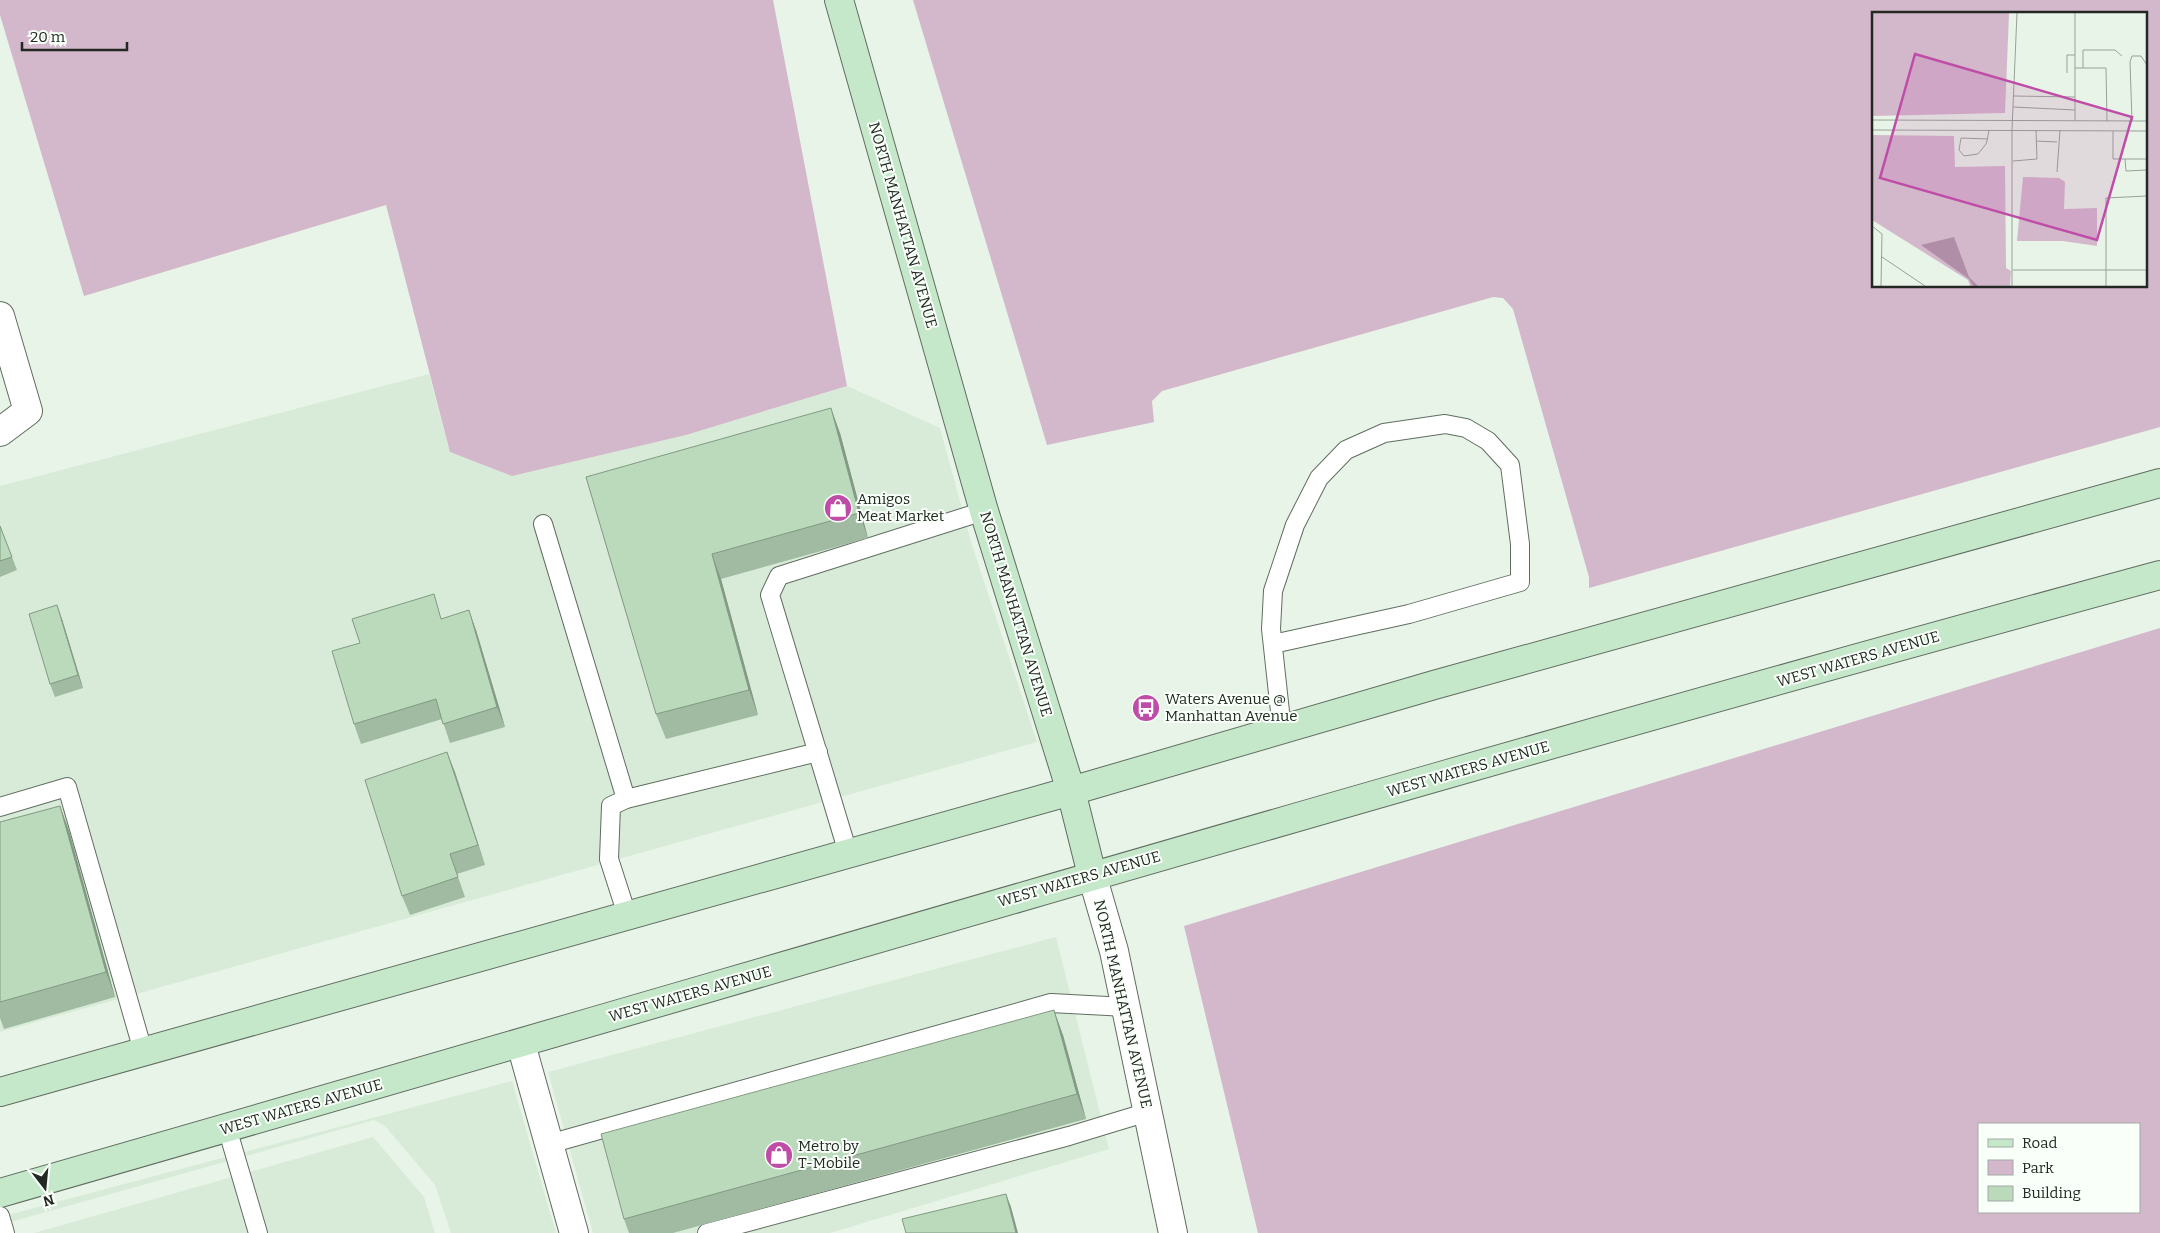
<svg xmlns="http://www.w3.org/2000/svg" width="2160" height="1233" viewBox="0 0 2160 1233" font-family="Bitter,serif">
<rect width="100%" height="100%" fill="#e7f4e7"/>
<g fill="#d8ebd8">
<path d="M429,374L450,452L512,476L686,435L847,386L940,428L972,545L1037,742L0,1032V486Z"/>
<path d="M1056,937L1109,1149L830,1233H593L548,1072Z"/>
<path d="M512,1081L556,1233H451L435,1185L385,1126L374,1120L0,1225V1217Z"/>
<path d="M373,1137L424,1197L435,1233H34Z"/>
</g>
<g fill="#d3b7ca" fill-rule="evenodd">
<path d="M0,0H773L847,386L686,435L512,476L450,452L386,205L84,296L0,15Z"/>
<path d="M913,0H2160V427L1589,588V577L1513,309L1503,298L1493,297L1162,391L1152,401L1154,422L1047,445ZM1874,14H2146V286H1874Z"/>
<path d="M2160,628V1233H1258L1184,926ZM1979,1124H2139V1212H1979Z"/>
</g>
<g fill="none" stroke-linecap="round" stroke-linejoin="round">
<defs>
<g id="lane">
<path d="M543,524L626,799"/>
<path d="M1273,644L1409,614L1520,582V544L1510,465L1488,441L1466,428L1445,424L1384,433L1346,450L1319,478L1295,525L1273,591L1271,629L1282,730"/>
<path d="M0,807L67,787L143,1051"/>
<path d="M848,853L770,595L779,576L984,511"/>
<path d="M627,915L609,859L611,806L626,799L818,752"/>
<path d="M227,1128L258,1233"/>
<path d="M549,1144L1051,1003L1126,1007"/>
<path d="M0,1216L5,1233"/>
<path d="M707,1233L1069,1136L1148,1112"/>
</g>
<g id="street">
<path d="M0,316L28,411L0,432"/>
<path d="M1092,875L1114,951L1173,1233"/>
<path d="M521,1044L574,1233"/>
</g>
<g id="secondary">
<path d="M839,0L984,511L1071,791L1092,875"/>
<path d="M0,1092L1071,791L1434,685L2160,483"/>
<path d="M0,1193C720,987 1437,771 2160,575"/>
</g>
</defs>
<use href="#lane" stroke="#616d61" stroke-width="20"/>
<use href="#street" stroke="#616d61" stroke-width="30"/>
<use href="#secondary" stroke="#616d61" stroke-width="30"/>
<use href="#lane" stroke="#fff" stroke-width="18"/>
<use href="#street" stroke="#fff" stroke-width="28"/>
<use href="#secondary" stroke="#c5e8ca" stroke-width="28"/>
</g>
<g fill="#a0bba1">
<path d="M840,433L868,538L721,579L758,715L666,739L656,714L586,477Z"/>
<path d="M0,526L17,570L0,577Z"/>
<path d="M442,618L476,630L505,727L450,743L442,719L361,744L354,724Z"/>
<path d="M62,619L83,688L55,697L50,684Z"/>
<path d="M447,752L485,865L457,874L465,897L410,915L402,896Z"/>
<path d="M60,806L69,831L115,997L4,1029L0,1018V822Z"/>
<path d="M1063,1035L1086,1119L673,1233H629L624,1219Z"/>
</g>
<g fill="#829983">
<path d="M831,408L840,433L868,538L859,513Z"/>
<path d="M712,554L721,579L758,715L749,690Z"/>
<path d="M57,605L62,619L83,688L78,675Z"/>
<path d="M469,610L476,630L505,727L497,707Z"/>
<path d="M447,752L455,772L485,865L478,845Z"/>
<path d="M60,806L69,831L115,997L106,972Z"/>
<path d="M1054,1010L1063,1035L1086,1119L1077,1094Z"/>
<path d="M1006,1194L1011,1207L1018,1233H1016Z"/>
</g>
<g fill="#badabb" stroke="#829983">
<path d="M831,408L859,513L712,554L749,690L656,714L586,477Z"/>
<path d="M0,526L12,557L0,561Z"/>
<path d="M434,594L441,619L469,610L497,707L443,724L436,699L354,724L332,651L360,643L352,619Z"/>
<path d="M57,605L78,675L50,684L29,614Z"/>
<path d="M447,752L478,845L450,854L458,877L402,896L365,780Z"/>
<path d="M60,806L106,972L0,1002V822Z"/>
<path d="M1054,1010L1077,1094L624,1219L601,1134Z"/>
<path d="M1006,1194L1016,1233H906L902,1219Z"/>
</g>
<defs>
<symbol id="shop-disc" viewBox="-11 -11 22 22"><circle r="9.5" fill="#bf4da7" stroke="#f9fff9"/><path d="M-5-2.5h2.3a2.7 3.5 0 0 1 5.4 0H5L5.5 6h-11ZM-1.5-2.5h3a1.5 2.3 0 0 0-3 0Z" fill="#fff"/></symbol>
<symbol id="bus-disc" viewBox="-11 -11 22 22"><circle r="9.5" fill="#bf4da7" stroke="#f9fff9"/><path d="M-5-6H5V4H4V6H2V4H-2V6H-4V4H-5ZM-3.5-4V0h7V-4ZM-3.5 1.2v1.5H-2V1.2ZM2 1.2v1.5H3.5V1.2Z" fill="#fff"/></symbol>
</defs>
<g fill-rule="evenodd">
<use href="#shop-disc" x="822" y="492" width="32" height="32"/>
<use href="#bus-disc" x="1130" y="692" width="32" height="32"/>
<use href="#shop-disc" x="763" y="1139" width="32" height="32"/>
</g>
<g text-anchor="middle" dominant-baseline="central" stroke-width="4" stroke-linejoin="round" paint-order="stroke">
<g font-size="15" fill="#232823" stroke="#f9fff9">
<text transform="translate(903 225) rotate(74)">NORTH MANHATTAN AVENUE</text>
<text transform="translate(1016 614) rotate(73)">NORTH MANHATTAN AVENUE</text>
<text transform="translate(1858 659) rotate(-16)">WEST WATERS AVENUE</text>
<text transform="translate(1468 769) rotate(-16)">WEST WATERS AVENUE</text>
<text transform="translate(1079 879) rotate(-16)">WEST WATERS AVENUE</text>
<text transform="translate(690 994) rotate(-16)">WEST WATERS AVENUE</text>
<text transform="translate(1123 1004) rotate(77)">NORTH MANHATTAN AVENUE</text>
<text transform="translate(301 1107) rotate(-16)">WEST WATERS AVENUE</text>
</g>
<g font-size="15" fill="#232823" stroke="#f9fff9" text-anchor="start">
<text x="857" y="499">Amigos<tspan x="857" dy="17">Meat Market</tspan></text>
<text x="1165" y="699">Waters Avenue @<tspan x="1165" dy="17">Manhattan Avenue</tspan></text>
<text x="798" y="1146">Metro by<tspan x="798" dy="17">T-Mobile</tspan></text>
</g>
</g>
<g transform="translate(1872 12)">
<rect width="275" height="275" fill="#e7f4e7"/>
<path d="M0,1H137L133,101L0,104ZM0,123L82,124L83,155L133,154L134,256L139,259L138,274H98L96,268L0,208ZM151,165L187,166L193,170L192,197L225,196V234L191,229H145Z" fill="#d3b7ca"/>
<path d="M82,225L97,265L106,274H113H101L97,267L49,233Z" fill="#b18ea7"/>
<path fill="none" stroke="#99a299" stroke-width="1" d="M203,56H234L235,109M211,56V38H243L250,44M195,61V43H203M142,84L203,85M141,95L203,98M0,108L275,109M203,109V1M260,109L258,50L260,44H269L275,53M0,118L275,119M241,119V147H253L254,159L275,158M116,127L89,126L87,138L92,144L106,142L114,132L115,129L117,118M164,129L185,130M253,147H275M141,149L165,147L164,118M185,160L188,118M0,214L10,222L9,274M10,245L53,274M141,258H275M140,274V118L145,1M234,274V186L275,184"/>
<path fill="#bf4da7" fill-opacity="0.15" stroke="#bf4da7" stroke-width="2.5" d="M43,42L260,105L225,228L8,166Z"/>
<rect width="275" height="275" fill="none" stroke="#232823" stroke-width="2.5"/>
</g>
<rect x="1978" y="1123" width="162" height="90" fill="#f9fff9" stroke="#a3a9a3"/>
<rect x="1988" y="1139" width="25" height="8" fill="#c5e8ca" stroke="#a3a9a3"/>
<text x="2022" y="1148" font-size="15" fill="#232823">Road</text>
<rect x="1988" y="1160" width="25" height="15" fill="#d3b7ca" stroke="#a3a9a3"/>
<text x="2022" y="1173" font-size="15" fill="#232823">Park</text>
<rect x="1988" y="1186" width="25" height="15" fill="#badabb" stroke="#a3a9a3"/>
<text x="2022" y="1198" font-size="15" fill="#232823">Building</text>
<g transform="translate(45 1188) rotate(164)" stroke="#f9fff9" stroke-width="4" paint-order="stroke">
<path d="M0-4L9 19L0 12L-9 19Z" fill="#232823"/>
<text y="-8" font-size="14" font-weight="bold" text-anchor="middle" fill="#232823">N</text>
</g>
<path d="M22 42v8h105v-8" fill="none" stroke="#232823" stroke-width="2.5"/>
<text x="30" y="42" font-size="15" fill="#232823" stroke="#f9fff9" stroke-width="4" paint-order="stroke">20 m</text>
</svg>
